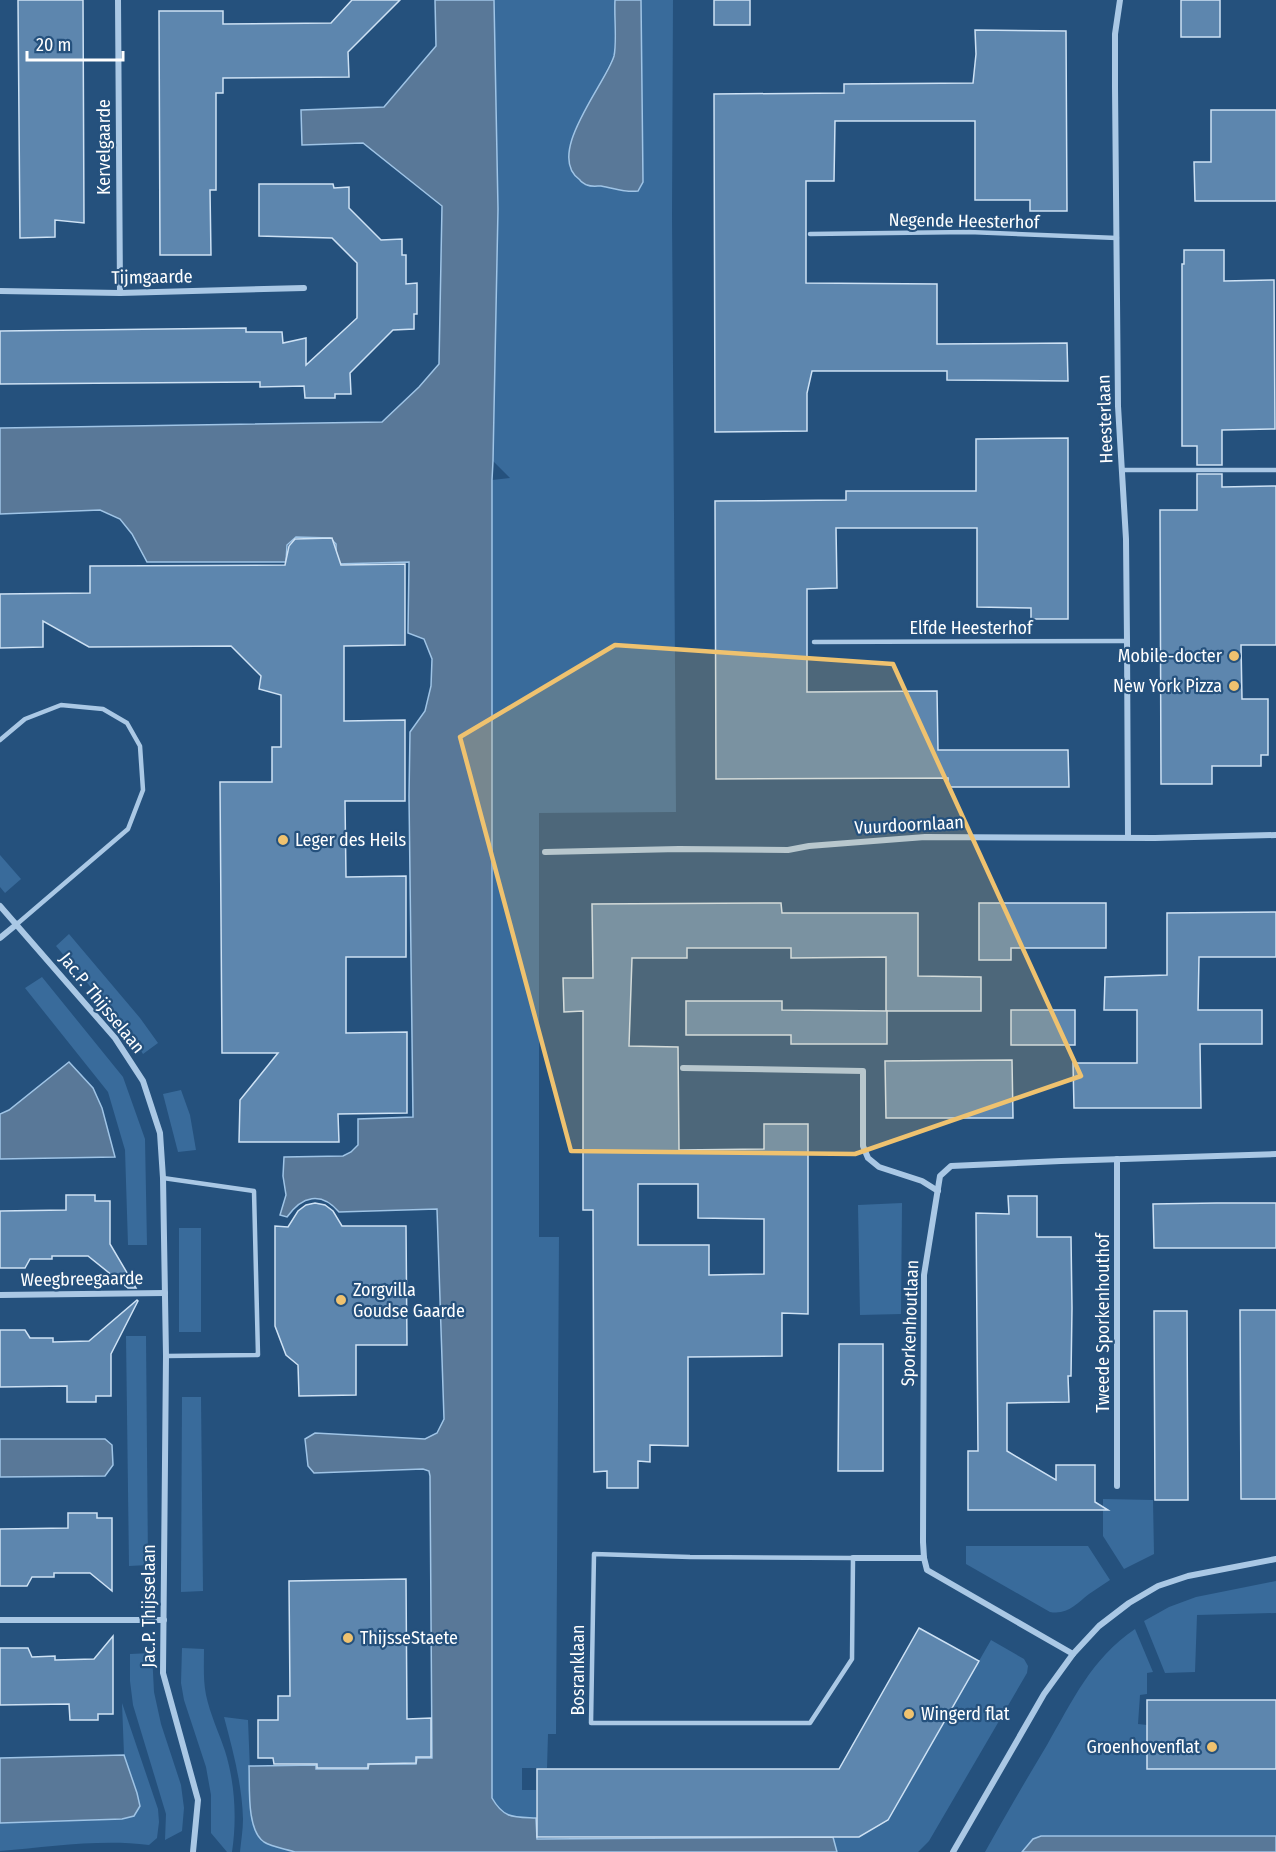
<svg xmlns="http://www.w3.org/2000/svg" width="1276" height="1852" viewBox="0 0 1276 1852" font-family="'Fira Sans Condensed',sans-serif">
<rect width="100%" height="100%" fill="#25517d"/>
<g fill="#396b9b">
<path d="M494,0H615L614,55L601,81V186L627,192L643,182L641,0H673L672,215L676,812L539,813V1237H559L556,1734H548L547,1768H522V1790H536V1818C514,1817 503,1819 492,1798V480L510,478L493,461L498,209Z"/>
<path d="M0,855L21,879L5,893L0,887Z"/>
<path d="M69,934L140,1018L158,1043L143,1054L128,1031L56,946Z"/>
<path d="M42,977L123,1077L145,1139L147,1245H128L125,1150L108,1092L25,988Z"/>
<path d="M181,1090L190,1115L196,1150L178,1152L163,1094Z"/>
<path d="M902,1203L901,1314L860,1315L858,1205Z"/>
<rect x="179" y="1228" width="22" height="104"/>
<path d="M126,1336H146L148,1565L129,1566Z"/>
<path d="M182,1397H201L203,1591L181,1592Z"/>
<path d="M1103,1499L1153,1500L1154,1554L1124,1569L1103,1536Z"/>
<path d="M966,1546H1088L1110,1580C1103,1585 1096,1589 1089,1594C1076,1604 1068,1615 1050,1612L966,1564Z"/>
<path d="M1276,1581V1613L1197,1615L1195,1672L1165,1673L1144,1621L1169,1607L1196,1597Z"/>
<path d="M1135,1629L1153,1672L1147,1673V1694L1140,1695L1138,1724L1147,1725V1769H1276V1836H1041L1033,1839L1022,1852H985C1005,1816 1026,1780 1047,1745C1073,1700 1091,1659 1135,1629Z"/>
<path d="M991,1640L1024,1659L1028,1666L1027,1673L929,1841L918,1852H837L833,1838L839,1837V1829H844L860,1837L888,1821L889,1803L898,1802Z"/>
<path d="M182,1648L204,1649C204,1664 203,1680 206,1695C210,1714 219,1733 225,1751C235,1783 237,1819 232,1852H227L211,1833V1795L206,1767L184,1700L181,1683Z"/>
<path d="M152,1653L154,1692L161,1724L181,1785L184,1808L182,1831L165,1840L166,1814L133,1705L130,1681V1654Z"/>
<path d="M122,1703L158,1809L159,1822L157,1838L149,1845C99,1839 50,1847 0,1851V1823L122,1819L134,1816L137,1793L124,1755Z"/>
<path d="M224,1717L248,1720L252,1821L264,1842L295,1852H240C241,1841 243,1830 243,1819C242,1784 233,1751 224,1717Z"/>
</g>
<g fill="#597898" stroke="#9fc4e6" stroke-width="1.5">
<path d="M435,0H494L498,209L493,461L492,480V1798C504,1819 514,1817 536,1818L537,1839L833,1837L837,1852H295C286,1849 272,1847 264,1842C246,1830 250,1785 249,1766L316,1765V1769H368L369,1764H416L417,1758H432L430,1476L429,1471L423,1469L314,1473L308,1466L305,1439L315,1433L425,1439L437,1433L444,1419L437,1209L339,1212C321,1191 302,1196 287,1217L280,1215L286,1195L283,1176L284,1157L343,1156L351,1152L358,1145V1119L413,1117L409,796L410,732L425,711L431,686L432,659L424,639L408,633L409,562L336,564V544L330,538L296,537L287,545L286,562H147L132,534L120,519L100,510L0,514V428L382,422L419,387L439,364L442,206L363,143L302,145L301,110L384,107L436,46Z"/>
<path d="M615,0H641L643,182L638,191C625,193 614,188 601,186C597,186 591,187 587,185C586,185 580,181 580,180C544,155 605,85 614,56C617,43 614,14 615,0Z"/>
<path d="M69,1062L93,1088L102,1108L115,1157L0,1159V1114L9,1110Z"/>
<path d="M0,1439H105L112,1445L113,1465L105,1476L0,1477Z"/>
<path d="M124,1755L137,1793L140,1806L134,1816L122,1819L0,1823V1758Z"/>
<path d="M1041,1836H1276V1852H1022L1033,1839Z"/>
</g>
<g fill="#5d86ae" stroke="#cde1f4" stroke-width="1.5" fill-rule="evenodd">
<path d="M18,0H83L84,223L55,220V237L20,238Z"/>
<path d="M352,0H400L348,52L349,77L223,78V93H216V190H210L211,255H160L159,11H223V24L331,23Z"/>
<rect x="714" y="0" width="36" height="25"/>
<rect x="1181" y="0" width="39" height="37"/>
<path d="M975,30L1066,31L1067,211H1030V200H975V121H835L834,181H806V283L937,284V344L1067,343L1068,381L947,380V371H812L807,393V431L715,432L714,94L844,93V84L973,83L976,54Z"/>
<path d="M1211,110H1276V201H1195L1194,162H1211Z"/>
<path d="M259,184H333L334,188L349,187V208L381,240L402,239V255H406V284L417,283V314H414V329L393,330L350,373L351,394H335V398H305L304,386L260,387V382L0,384V331L246,328V332H282L283,343L306,338V365L357,318V263L332,238L259,236Z"/>
<path d="M1184,250H1224V281L1274,280L1275,429L1222,430V465H1197V446H1182V264H1184Z"/>
<path d="M1068,438V619H1031V608L977,607V528H836L837,588L807,589V692L937,691L938,750H1068L1069,787H948V778L716,779L715,501L846,500V491H976V439Z"/>
<path d="M1197,474H1222V487L1276,486V645H1241L1242,699H1268V755H1261V766H1212V784H1161L1160,510H1197Z"/>
<path d="M332,538L341,565L405,564V645L344,646V721L405,720V801H345L346,877L406,876V957H346V1033L407,1032V1113L338,1114L339,1142H239L240,1100L278,1053H222L220,782H272V747H281V695L259,689L261,676L231,646L89,647L43,621V647L0,648V594L90,593V566L285,565L289,546L295,539Z"/>
<path d="M781,903L782,913H918V976L981,977V1011H886V957L791,958V948H687V958H632L629,1046L678,1047L679,1150L764,1149V1124H808V1314L782,1313V1356L688,1357V1446L650,1445V1462L638,1461V1488H607V1471L594,1472L593,1210H583V1011L564,1012L563,978H593L592,904ZM638,1184H698V1218L764,1219V1274L709,1275V1245H638Z"/>
<path d="M979,903H1106V948H1011V960H979Z"/>
<path d="M1276,912V957H1199L1198,1010H1262V1044H1200L1201,1108H1074L1073,1063H1137V1010H1104L1105,977L1167,975V913Z"/>
<path d="M686,1001H782V1010L887,1011V1044H791V1035H686Z"/>
<rect x="1011" y="1010" width="64" height="35"/>
<path d="M1012,1060L1013,1118H886L885,1061Z"/>
<path d="M66,1195H95V1201H110V1244L136,1288H128L88,1256H52V1259H30L25,1268H0V1211L66,1210Z"/>
<path d="M1008,1196H1037V1237H1071L1072,1308L1071,1376H1068L1069,1402L1007,1403V1451L1056,1480V1465H1095V1502L1108,1510H968V1451H978L976,1213L1009,1214Z"/>
<path d="M315,1203L325,1205L333,1211L342,1226H406L407,1345H356V1395L299,1396L298,1365L286,1355L275,1326V1226L288,1227L298,1211L306,1205Z"/>
<path d="M1217,1203H1276V1248H1154L1153,1204Z"/>
<path d="M137,1300L138,1301L111,1354V1396H96V1402H67V1386L0,1387V1330H25L30,1338H53V1342L89,1341Z"/>
<path d="M1240,1310H1276V1499H1241Z"/>
<path d="M1154,1311H1187L1188,1500H1155Z"/>
<path d="M839,1344H883V1471H838Z"/>
<path d="M68,1513H97V1518H112V1591L90,1573H54V1577H32L27,1586H0V1529L68,1528Z"/>
<path d="M406,1579L407,1719L431,1718V1757H416V1763L368,1764V1768H317V1764H274L273,1758H258V1720H278V1696H290L289,1581Z"/>
<path d="M919,1628L979,1661L888,1820L859,1837H537V1769H839Z"/>
<path d="M113,1636V1714H98V1720H70L69,1704L0,1705V1648H28L32,1657L55,1656V1660L94,1659Z"/>
<rect x="1147" y="1700" width="129" height="69"/>
</g>
<g fill="none" stroke-linecap="round" stroke-linejoin="round">
<g stroke="#aac8e5" stroke-width="4.5">
<path d="M810,234L969,232L1117,238"/>
<path d="M1122,470H1276"/>
<path d="M814,642L1127,641"/>
<path d="M0,740L25,719L61,705L103,709L127,723L140,746L143,790L128,829L17,924"/>
<path d="M163,1178L254,1191L258,1355L166,1356"/>
<path d="M594,1554L690,1557L853,1558L852,1659L810,1723H591Z"/>
</g>
<g stroke="#aac8e5" stroke-width="6">
<path d="M118,0L120,293"/>
<path d="M1120,0L1115,34V87L1118,406L1126,539L1127,641L1128,837"/>
<path d="M0,291L120,293L304,288"/>
<path d="M545,852L679,849L788,850L809,846L925,837L1155,838L1276,835"/>
<path d="M0,906L115,1038L143,1081L160,1133L163,1178L166,1356L163,1673L198,1800L193,1852"/>
<path d="M0,938L17,924"/>
<path d="M683,1068L863,1071V1146L868,1158L879,1167L922,1181L938,1191"/>
<path d="M1117,1159V1486"/>
<path d="M0,1295L165,1293"/>
<path d="M853,1558H924"/>
<path d="M0,1620H164"/>
<path d="M1073,1654L927,1570L924,1558L923,1542L924,1275L940,1176L951,1166L1061,1161L1276,1154"/>
<path d="M953,1852L1044,1694L1073,1654L1099,1626L1129,1603L1158,1586L1188,1576L1276,1559"/>
</g>
</g>
<path fill="#efc26f" fill-opacity="0.2" stroke="#efc26f" stroke-width="4.5" stroke-linejoin="round" d="M615,645L893,664L1081,1076L855,1154L571,1151L460,737Z"/>
<g fill="#efc26f" stroke="#25517d" stroke-width="2">
<circle cx="1234" cy="656" r="6"/>
<circle cx="1234" cy="686" r="6"/>
<circle cx="283" cy="840" r="6"/>
<circle cx="341" cy="1300" r="6"/>
<circle cx="348" cy="1638" r="6"/>
<circle cx="909" cy="1714" r="6"/>
<circle cx="1212" cy="1747" r="6"/>
</g>
<g text-anchor="middle" dominant-baseline="central" stroke-width="4.5" stroke-linejoin="round" paint-order="stroke">
<g font-size="18" fill="#fff" stroke="#25517d">
<text transform="translate(104 147) rotate(-90)">Kervelgaarde</text>
<text transform="translate(964 221) rotate(1)">Negende Heesterhof</text>
<text transform="translate(152 277) rotate(-1)">Tijmgaarde</text>
<text transform="translate(1105 419) rotate(-92)">Heesterlaan</text>
<text x="971" y="628">Elfde Heesterhof</text>
<text transform="translate(909 825) rotate(-3)">Vuurdoornlaan</text>
<text transform="translate(102 1003) rotate(51)">Jac.P. Thijsselaan</text>
<text transform="translate(82 1279) rotate(-1)">Weegbreegaarde</text>
<text transform="translate(910 1323) rotate(-88)">Sporkenhoutlaan</text>
<text transform="translate(1103 1323) rotate(-90)">Tweede Sporkenhouthof</text>
<text transform="translate(149 1606) rotate(-90)">Jac.P. Thijsselaan</text>
<text transform="translate(578 1670) rotate(-90)">Bosranklaan</text>
</g>
<g font-size="18" fill="#fff" stroke="#25517d" text-anchor="start">
<text x="1222" y="656" text-anchor="end">Mobile-docter</text>
<text x="1222" y="686" text-anchor="end">New York Pizza</text>
<text x="295" y="840">Leger des Heils</text>
<text x="353" y="1290">Zorgvilla<tspan x="353" dy="21">Goudse Gaarde</tspan></text>
<text x="360" y="1638">ThijsseStaete</text>
<text x="921" y="1714">Wingerd flat</text>
<text x="1200" y="1747" text-anchor="end">Groenhovenflat</text>
</g>
</g>
<path d="M27 51v9h96v-9" fill="none" stroke="#ffffff" stroke-width="3"/>
<text x="36" y="51" font-size="18" fill="#ffffff" stroke="#25517d" stroke-width="4.5" paint-order="stroke">20 m</text>
</svg>
